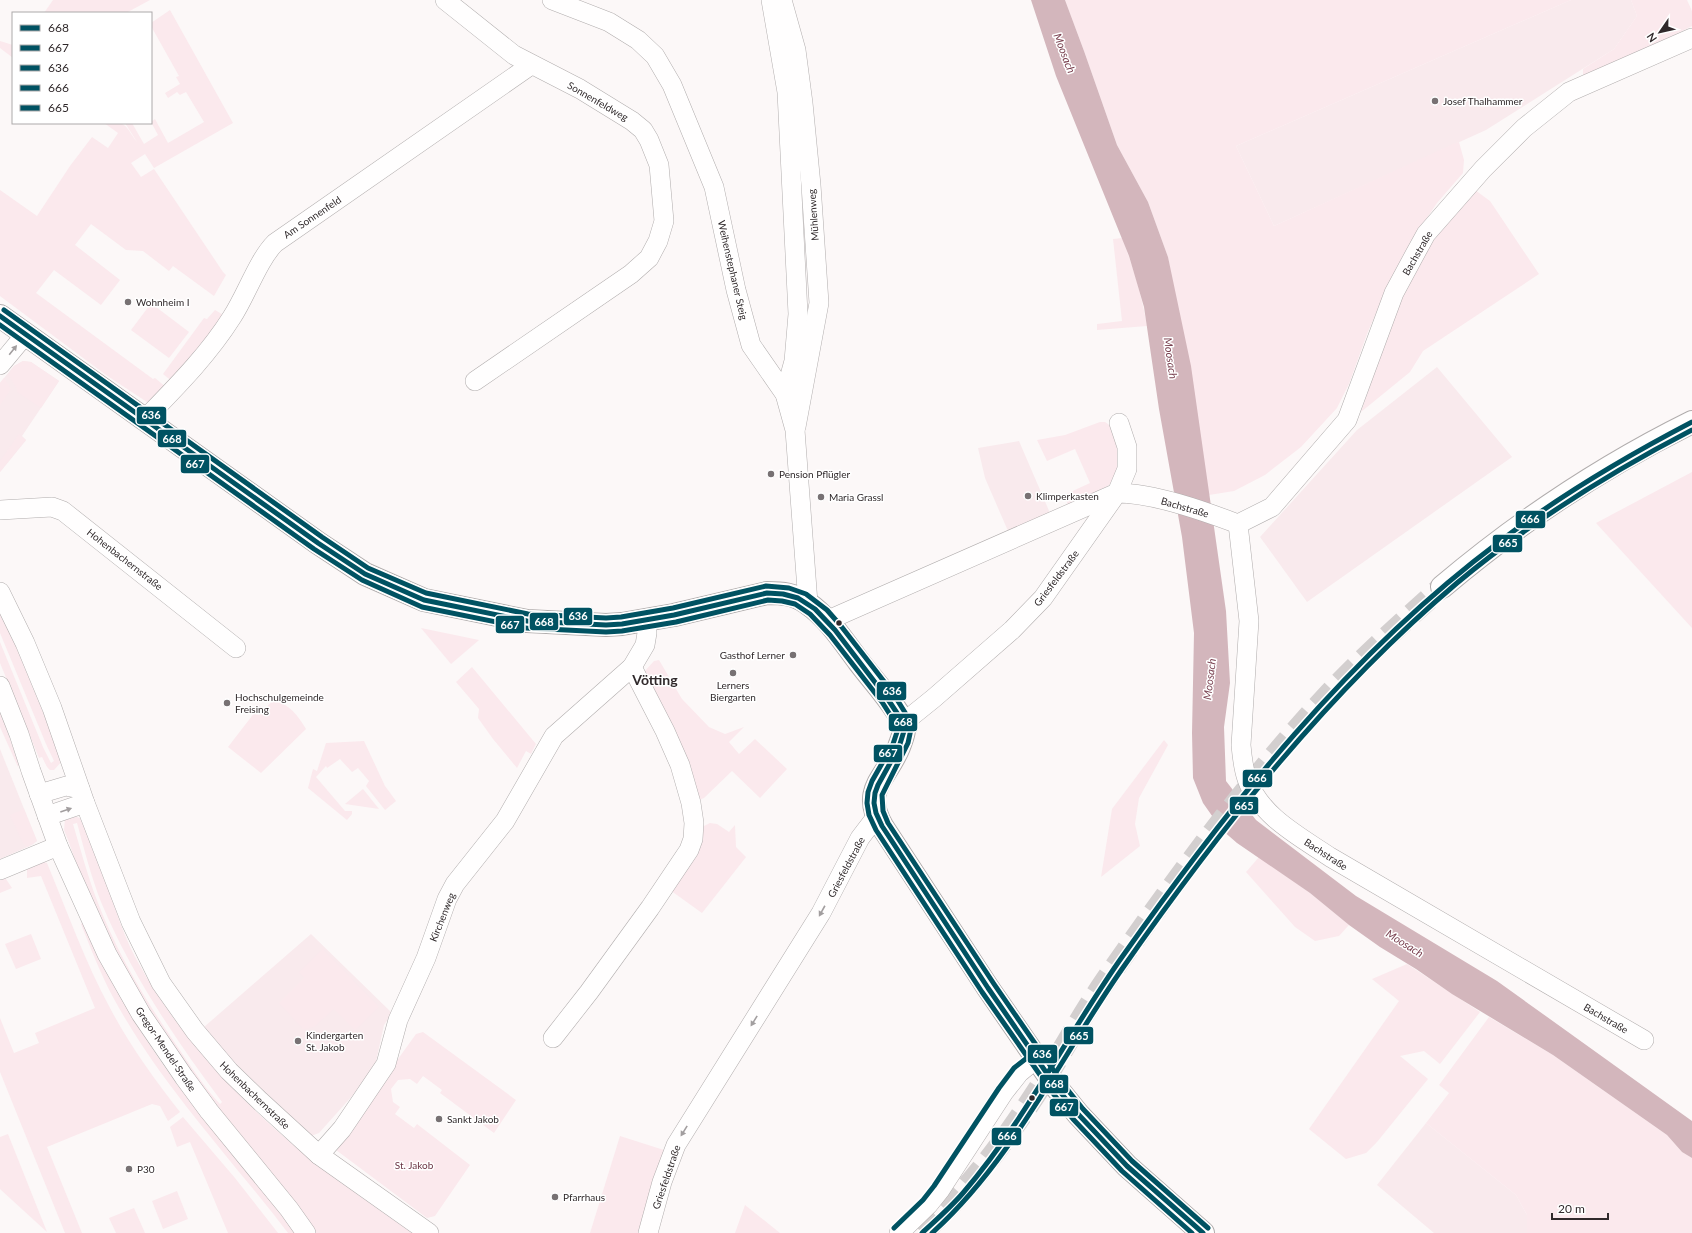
<svg xmlns="http://www.w3.org/2000/svg" width="1692" height="1233" viewBox="0 0 1692 1233" font-family="Lato,sans-serif">
<rect width="100%" height="100%" fill="#fcf8f8"/>
<g fill="#f9eaed">
<path d="M1571,0H1631L1637,16L1614,49L1486,130L1274,226L1236,146Z"/>
<path d="M23,361L31,362L59,381L22,436L26,440L0,472V383L14,366Z"/>
<path d="M1437,367L1512,457L1307,602L1260,537L1357,430Z"/>
<path d="M1019,441L1050,513L1008,531L985,478L978,448Z"/>
<path d="M0,749L37,841L32,845L0,859Z"/>
<path d="M311,934L392,1013L384,1025L375,1066L353,1095L319,1133L311,1136L249,1077L228,1056L204,1027Z"/>
<path d="M1426,1123L1516,1195L1527,1215V1233H1434L1377,1185Z"/>
</g>
<g fill="#fbe9ed" fill-rule="evenodd">
<path d="M53,0H150L126,13H44Z"/>
<path d="M1065,0H1571L1236,146L1274,226L1453,144L1459,142L1464,160L1463,173L1437,203L1419,230L1386,290L1367,334L1349,384L1337,408L1301,447L1265,475L1234,491L1209,495L1168,257L1148,202L1117,145L1084,51Z"/>
<path d="M1631,0H1687L1692,11V26L1627,59L1583,77V69L1614,49L1637,16Z"/>
<path d="M170,10L233,123L154,168L145,154L131,163L141,177L154,169L223,272L226,275L214,296L173,266L169,271L143,251L126,250L91,224L75,245L120,280L101,305L54,270L36,293L153,379L155,378L167,388L150,404L106,375L0,296V190L37,216L70,166L92,137L108,148L118,133L104,123C129,123 123,123 137,142L125,123H132L144,144L158,135L151,122L155,119L168,143L204,122L186,92L180,95L177,92L168,98L165,93L180,84L176,77L179,76L151,26V23Z"/>
<path d="M0,41L13,45V58L0,48Z"/>
<path d="M1475,190L1490,201L1539,274L1423,351L1410,372L1361,412L1399,297L1423,253Z"/>
<path d="M1122,238C1133,266 1142,296 1147,326L1097,330V324L1122,321L1113,239Z"/>
<path d="M149,306L156,307L189,332L169,358L131,330Z"/>
<path d="M215,310L225,316L173,382L163,374L204,318L207,319Z"/>
<path d="M23,361L31,362L59,381L41,408L17,392V389L8,374L14,366Z"/>
<path d="M4,378L11,389L0,405V383Z"/>
<path d="M1100,422H1105L1112,427C1116,443 1124,470 1110,484C1105,489 1076,500 1068,505L1064,495L1090,483L1075,449L1047,461L1037,440L1065,435Z"/>
<path d="M19,434L26,440L0,472V461Z"/>
<path d="M1692,472V628L1596,523Z"/>
<path d="M0,608L58,748L62,761L54,770H50L47,767L42,757L39,758L0,663V642L43,747L51,763L54,761L46,744L0,633Z"/>
<path d="M421,628L479,640L451,664Z"/>
<path d="M659,660L682,699L709,727L725,734L744,727L729,742L739,754L755,739L787,769L760,798L732,771L704,798L697,801L643,673L654,661Z"/>
<path d="M472,667L536,744L531,754L526,751L517,768L493,739L478,718L479,709L456,682Z"/>
<path d="M273,700C289,704 298,715 306,729L261,773L228,747L255,712L252,710L257,704L265,709Z"/>
<path d="M0,710L19,765L18,767L0,727Z"/>
<path d="M1164,740L1168,745L1139,798L1135,824L1140,846L1101,877L1112,809Z"/>
<path d="M364,741L385,786L396,801L385,810L366,786L369,781L358,768L352,772L340,759L327,768L326,766L316,777L345,811H352V814L347,820L308,788L313,769L317,771L326,743Z"/>
<path d="M363,789L379,809L345,804Z"/>
<path d="M24,809L37,841L27,847L23,843L10,815Z"/>
<path d="M74,816L80,818L83,823C90,845 100,866 108,888C117,913 125,940 139,964C181,1040 248,1110 317,1164C348,1188 380,1210 412,1233H316C280,1182 238,1135 200,1085C157,1027 120,964 90,898C80,876 73,852 64,830L65,819ZM77,823C84,849 91,876 101,902C131,974 175,1039 222,1102L220,1104C204,1087 190,1065 177,1046C146,1001 117,953 98,903C88,877 81,851 73,824Z"/>
<path d="M710,823L717,824L729,832L735,825L736,847L746,857L702,913L670,890L700,828Z"/>
<path d="M1259,857L1310,893L1349,925L1339,936L1315,941L1295,927L1246,872Z"/>
<path d="M44,862L47,863C67,911 85,962 110,1008C129,1044 154,1079 180,1112L168,1121L160,1106L152,1104L47,1147L82,1233H65L0,1072V1018L14,1053L39,1043L35,1033L95,1008L41,876L27,878V869Z"/>
<path d="M3,878L6,879L12,888L0,893V879Z"/>
<path d="M83,922C109,978 138,1031 174,1080C212,1133 257,1180 295,1233H288C229,1156 161,1085 114,999C101,975 91,949 81,924Z"/>
<path d="M31,934L41,959L16,969L5,944Z"/>
<path d="M323,949L379,1007L355,1030L334,1009L314,1027L303,1029L279,1003L304,978L299,972Z"/>
<path d="M1407,964L1480,1012L1440,1064L1424,1051L1400,1056L1428,1079L1377,1142L1366,1153L1346,1159L1309,1129L1399,1001L1372,979Z"/>
<path d="M1489,1017L1553,1055L1667,1135L1682,1152L1692,1158V1233H1527V1215L1516,1195L1426,1123L1449,1093L1439,1085Z"/>
<path d="M423,1032L516,1100L494,1133L440,1093L442,1090L423,1076L417,1084L410,1079L398,1080L391,1089L393,1102L400,1107L395,1114L414,1128L417,1124L470,1165L435,1216L427,1218L336,1150L350,1133L347,1130L416,1034Z"/>
<path d="M183,1117L235,1178L278,1233H228L190,1142L177,1147L170,1127Z"/>
<path d="M8,1134L47,1232L0,1189V1137Z"/>
<path d="M620,1136L667,1151L641,1233H590Z"/>
<path d="M177,1191L188,1219L163,1229L152,1201Z"/>
<path d="M745,1205L780,1233H735Z"/>
<path d="M134,1208L145,1233H116L109,1218Z"/>
</g>
<path fill="#d3b6bc" d="M1031,0H1065L1084,51L1117,145L1148,202L1168,257L1191,366L1226,611L1230,683L1224,727L1226,781L1256,820L1356,896L1497,981L1692,1121V1158L1682,1152L1667,1135L1553,1055L1452,994L1416,969L1380,947L1349,925L1310,893L1237,843L1222,830L1203,803L1193,778L1192,733L1194,633L1182,537L1159,409L1144,307L1129,256L1056,76Z"/>
<g fill="none" stroke-linecap="round" stroke-linejoin="round">
<path stroke="#d3cfcf" stroke-width="22" stroke-dasharray="22 11" stroke-linecap="butt" d="M922,1233C968,1191 1006,1140 1040,1087C1062,1052 1082,1015 1106,980C1175,881 1247,782 1330,693C1365,656 1404,621 1442,587"/>
<defs>
<g id="minor">
<path d="M445,0L514,55L580,89L632,121L643,130L649,140L659,165L664,221L658,241L649,258L631,274L475,381"/>
<path d="M552,0L609,22L638,40L655,56L672,85L714,187L736,290L751,345L785,394L795,430L808,603"/>
<path d="M771,0L787,92L798,314L794,361L785,394"/>
<path d="M782,0L796,50L803,103L811,185L819,303L796,427"/>
<path d="M0,365L25,335"/>
<path d="M145,419C177,386 208,355 232,317C246,296 258,260 275,243L531,65"/>
<path d="M0,510L52,507L63,511L236,648"/>
<path d="M1238,524L1249,621L1241,745C1242,756 1243,768 1247,779C1260,816 1299,836 1330,857L1644,1040"/>
<path d="M0,592L25,643L52,708L85,803L131,922L161,983L195,1031L229,1071L260,1101L319,1155L429,1233"/>
<path d="M826,621L1117,493L1127,469V447L1119,423"/>
<path d="M0,686L19,734L31,771L58,846L107,954L141,1014L184,1077L209,1111L289,1209L306,1233"/>
<path d="M903,723L934,698L1012,630L1043,598L1117,493C1154,493 1204,511 1238,524L1272,507L1347,420L1394,293L1415,254L1426,234L1483,169L1524,128L1569,92L1692,38"/>
<path d="M39,794L66,786L80,789"/>
<path d="M47,816L85,803"/>
<path d="M0,870L58,846"/>
<path d="M553,1038L589,992L650,908L689,850L693,839L694,823L691,803L680,765L665,731L632,667"/>
<path d="M319,1155L342,1129L386,1064L398,1020L426,958L447,899L455,884L505,821L554,736L632,667L645,645L647,633L646,620"/>
<path d="M648,1233L662,1182L676,1145L821,913L860,838L876,817"/>
<path d="M899,1233L928,1205L940,1190L1004,1092L1019,1073L1036,1059"/>
</g>
<g id="major">
<path d="M0,316L318,543L365,574L424,600L527,621L606,625L622,624L674,615L767,593C782,593 795,594 807,603C828,617 844,642 859,662C871,678 885,693 896,710C900,715 904,723 904,729C904,735 901,741 899,747C886,779 861,789 882,826L988,988L1057,1088L1078,1114L1127,1166L1203,1233"/>
<path d="M1442,587C1520,521 1601,467 1692,422"/>
</g>
</defs>
<use href="#minor" stroke="#b1adad" stroke-width="20"/>
<use href="#major" stroke="#b1adad" stroke-width="24"/>
<use href="#minor" stroke="#fffefe" stroke-width="19"/>
<use href="#major" stroke="#fffefe" stroke-width="22"/>
<defs>
<path id="bus-1" d="M0,316L318,543L365,574L424,600L527,621L606,625L622,624L674,615L767,593L783,594L798,598L815,609L835,630L887,698L903,722L904,731L899,747L878,785L875,793L874,803L876,813L882,826L988,988L1057,1088L1078,1114L1127,1166L1203,1233"/>
<path id="bus-2" d="M0,325L314,549L362,580L422,607L526,628L606,632L622,631L676,622L768,600L782,601L795,604L810,614L830,635L882,702L896,724L897,732L893,744L872,781L868,792L867,803L869,815L876,830L982,992L1052,1092L1073,1119L1122,1171L1192,1233"/>
<g id="bus-3">
<path d="M4,310L322,537L368,568L426,593L528,614L606,618L621,617L673,608L766,586L789,588L806,594L827,610L841,626L893,693L909,719L911,729L908,743L882,795L883,811L888,823L994,984L1063,1084L1083,1109L1132,1161L1208,1228"/>
<path d="M894,1228L923,1200L934,1186L999,1088L1014,1068L1032,1054"/>
</g>
<path id="bus-4" d="M922,1233C936,1220 950,1208 963,1193C1025,1121 1067,1035 1122,957C1230,804 1348,655 1499,542C1559,496 1625,457 1692,422"/>
<path id="bus-5" d="M932,1233C1013,1160 1060,1058 1122,969C1220,829 1326,694 1457,583C1529,523 1609,473 1692,430"/>
</defs>
<use href="#bus-1" stroke="#fff" stroke-width="8"/>
<use href="#bus-2" stroke="#fff" stroke-width="8"/>
<use href="#bus-3" stroke="#fff" stroke-width="8"/>
<use href="#bus-4" stroke="#fff" stroke-width="8"/>
<use href="#bus-5" stroke="#fff" stroke-width="8"/>
<use href="#bus-1" stroke="#005262" stroke-width="5"/>
<use href="#bus-2" stroke="#005262" stroke-width="5"/>
<use href="#bus-3" stroke="#005262" stroke-width="5"/>
<use href="#bus-4" stroke="#005262" stroke-width="5"/>
<use href="#bus-5" stroke="#005262" stroke-width="5"/>
</g>
<defs><path id="oneway-solid" d="M-6-.8H1V-3.2L6.5 0L1 3.2V.8H-6Z"/></defs>
<g fill="#a29e9f">
<use href="#oneway-solid" transform="translate(13 350) rotate(-51)"/>
<use href="#oneway-solid" transform="translate(66 810) rotate(-19)"/>
<use href="#oneway-solid" transform="translate(822 911) rotate(119)"/>
<use href="#oneway-solid" transform="translate(754 1021) rotate(122)"/>
<use href="#oneway-solid" transform="translate(684 1131) rotate(122)"/>
</g>
<g fill="#777173" stroke="#fff" stroke-width="1.5">
<circle cx="1435" cy="101" r="4"/>
<circle cx="128" cy="302" r="4"/>
<circle cx="771" cy="474" r="4"/>
<circle cx="1028" cy="496" r="4"/>
<circle cx="821" cy="497" r="4"/>
<circle cx="793" cy="655" r="4"/>
<circle cx="733" cy="673" r="4"/>
<circle cx="227" cy="703" r="4"/>
<circle cx="298" cy="1041" r="4"/>
<circle cx="439" cy="1119" r="4"/>
<circle cx="129" cy="1169" r="4"/>
<circle cx="555" cy="1197" r="4"/>
</g>
<g fill="#30292b" stroke="#fff" stroke-width="1.5">
<circle cx="839" cy="623" r="3.5"/>
<circle cx="1032" cy="1098" r="3.5"/>
</g>
<g text-anchor="middle" dominant-baseline="central" stroke-width="3" stroke-linejoin="round" paint-order="stroke">
<g font-size="10" fill="#30292b" stroke="#fff">
<text transform="translate(598 101) rotate(30)">Sonnenfeldweg</text>
<text transform="translate(813 215) rotate(-94)">Mühlenweg</text>
<text transform="translate(312 217) rotate(-34)">Am Sonnenfeld</text>
<text transform="translate(1417 253) rotate(-60)">Bachstraße</text>
<text transform="translate(733 270) rotate(77)">Weihenstephaner Steig</text>
<text transform="translate(1185 507) rotate(16)">Bachstraße</text>
<text transform="translate(125 559) rotate(38)">Hohenbachernstraße</text>
<text transform="translate(1056 578) rotate(-53)">Griesfeldstraße</text>
<text transform="translate(1326 854) rotate(33)">Bachstraße</text>
<text transform="translate(846 867) rotate(-62)">Griesfeldstraße</text>
<text transform="translate(442 917) rotate(-68)">Kirchenweg</text>
<text transform="translate(1606 1018) rotate(30)">Bachstraße</text>
<text transform="translate(166 1049) rotate(56)">Gregor-Mendel-Straße</text>
<text transform="translate(255 1095) rotate(44)">Hohenbachernstraße</text>
<text transform="translate(666 1177) rotate(-71)">Griesfeldstraße</text>
</g>
<g font-size="10" fill="#30292b" stroke="#fff" text-anchor="start">
<text x="1443" y="101">Josef Thalhammer</text>
<text x="136" y="302">Wohnheim I</text>
<text x="779" y="474">Pension Pflügler</text>
<text x="1036" y="496">Klimperkasten</text>
<text x="829" y="497">Maria Grassl</text>
<text x="785" y="655" text-anchor="end">Gasthof Lerner</text>
<text x="733" y="685" text-anchor="middle">Lerners<tspan x="733" dy="12">Biergarten</tspan></text>
<text x="235" y="697">Hochschulgemeinde<tspan x="235" dy="12">Freising</tspan></text>
<text x="306" y="1035">Kindergarten<tspan x="306" dy="12">St. Jakob</tspan></text>
<text x="447" y="1119">Sankt Jakob</text>
<text x="137" y="1169">P30</text>
<text x="563" y="1197">Pfarrhaus</text>
</g>
<g font-size="10" fill="#6b3544" stroke="#fff">
<text x="414" y="1165">St. Jakob</text>
</g>
<g font-size="11" font-style="italic" fill="#7a4251" stroke="#fff">
<text transform="translate(1065 53) rotate(69)">Moosach</text>
<text transform="translate(1171 358) rotate(82)">Moosach</text>
<text transform="translate(1209 679) rotate(-83)">Moosach</text>
<text transform="translate(1405 943) rotate(32)">Moosach</text>
</g>
<g font-size="14" font-weight="bold" fill="#30292b" stroke="#fff">
<text x="655" y="679">Vötting</text>
</g>
</g>
<g stroke="#fff" stroke-width="1.5">
<rect x="136" y="406" width="31" height="19" rx="4" fill="#005262"/>
<rect x="157" y="429" width="30" height="19" rx="4" fill="#005262"/>
<rect x="180" y="454" width="30" height="20" rx="4" fill="#005262"/>
<rect x="1515" y="510" width="31" height="19" rx="4" fill="#005262"/>
<rect x="1492" y="534" width="31" height="19" rx="4" fill="#005262"/>
<rect x="563" y="607" width="30" height="19" rx="4" fill="#005262"/>
<rect x="529" y="612" width="30" height="19" rx="4" fill="#005262"/>
<rect x="495" y="615" width="30" height="19" rx="4" fill="#005262"/>
<rect x="876" y="681" width="31" height="20" rx="4" fill="#005262"/>
<rect x="888" y="713" width="30" height="19" rx="4" fill="#005262"/>
<rect x="873" y="744" width="30" height="19" rx="4" fill="#005262"/>
<rect x="1242" y="769" width="31" height="19" rx="4" fill="#005262"/>
<rect x="1229" y="796" width="30" height="19" rx="4" fill="#005262"/>
<rect x="1063" y="1026" width="31" height="19" rx="4" fill="#005262"/>
<rect x="1027" y="1044" width="31" height="20" rx="4" fill="#005262"/>
<rect x="1039" y="1074" width="30" height="20" rx="4" fill="#005262"/>
<rect x="1049" y="1098" width="30" height="19" rx="4" fill="#005262"/>
<rect x="991" y="1127" width="31" height="19" rx="4" fill="#005262"/>
</g>
<g font-size="11" text-anchor="middle" font-weight="bold" fill="#fff">
<text x="151" y="419">636</text>
<text x="172" y="443">668</text>
<text x="195" y="468">667</text>
<text x="1530" y="523">666</text>
<text x="1508" y="547">665</text>
<text x="578" y="620">636</text>
<text x="544" y="626">668</text>
<text x="510" y="629">667</text>
<text x="892" y="695">636</text>
<text x="903" y="726">668</text>
<text x="888" y="757">667</text>
<text x="1257" y="782">666</text>
<text x="1244" y="810">665</text>
<text x="1079" y="1040">665</text>
<text x="1042" y="1058">636</text>
<text x="1054" y="1088">668</text>
<text x="1064" y="1111">667</text>
<text x="1007" y="1140">666</text>
</g>
<rect x="12" y="12" width="140" height="112" fill="#ffffff" stroke="#aca9aa"/>
<rect x="20" y="25" width="20" height="6" fill="#005262" stroke="#aca9aa"/>
<text x="48" y="32" font-size="12" fill="#30292b">668</text>
<rect x="20" y="45" width="20" height="6" fill="#005262" stroke="#aca9aa"/>
<text x="48" y="52" font-size="12" fill="#30292b">667</text>
<rect x="20" y="65" width="20" height="6" fill="#005262" stroke="#aca9aa"/>
<text x="48" y="72" font-size="12" fill="#30292b">636</text>
<rect x="20" y="85" width="20" height="6" fill="#005262" stroke="#aca9aa"/>
<text x="48" y="92" font-size="12" fill="#30292b">666</text>
<rect x="20" y="105" width="20" height="6" fill="#005262" stroke="#aca9aa"/>
<text x="48" y="112" font-size="12" fill="#30292b">665</text>
<g transform="translate(1660 32) rotate(236)" stroke="#ffffff" stroke-width="3" paint-order="stroke">
<path d="M0-3L7 15L0 10L-7 15Z" fill="#30292b"/>
<text y="-6" font-size="11" font-weight="bold" text-anchor="middle" fill="#30292b">N</text>
</g>
<path d="M1552 1213v6h56v-6" fill="none" stroke="#30292b" stroke-width="2"/>
<text x="1558" y="1213" font-size="12" fill="#30292b" stroke="#ffffff" stroke-width="3" paint-order="stroke">20 m</text>
</svg>
